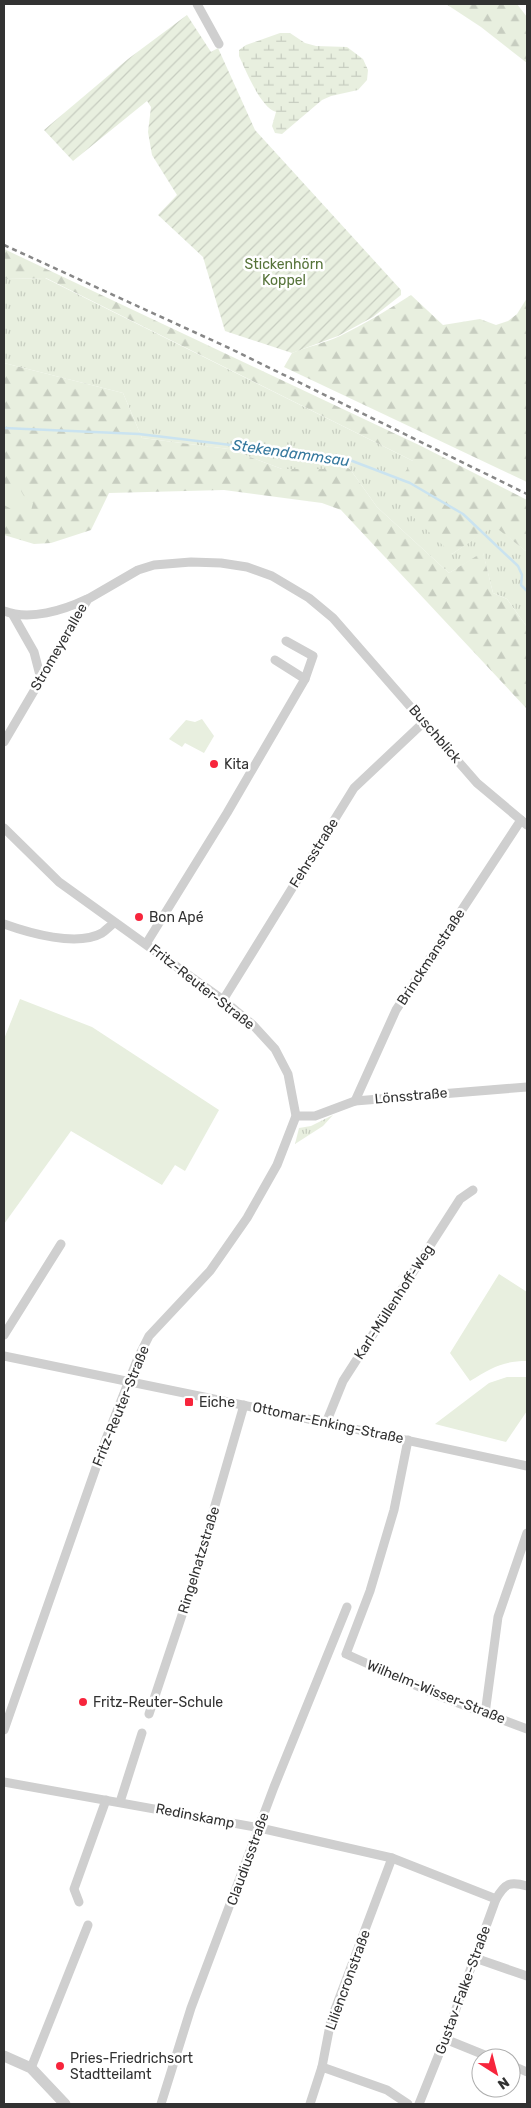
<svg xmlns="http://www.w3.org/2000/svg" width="531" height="2108" viewBox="0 0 531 2108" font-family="Rubik,sans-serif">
<defs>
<pattern id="grass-tufts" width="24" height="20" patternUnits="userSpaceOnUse" patternTransform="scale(1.25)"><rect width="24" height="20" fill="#e8efdf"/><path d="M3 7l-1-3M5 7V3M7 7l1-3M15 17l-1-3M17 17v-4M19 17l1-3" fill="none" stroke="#c7cdc0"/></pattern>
<pattern id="forest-firs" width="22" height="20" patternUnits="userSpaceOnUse" patternTransform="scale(1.25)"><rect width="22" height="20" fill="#e8efdf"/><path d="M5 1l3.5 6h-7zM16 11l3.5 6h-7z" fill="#c7cdc0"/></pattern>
<pattern id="wetland-marsh" width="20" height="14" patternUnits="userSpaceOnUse" patternTransform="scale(1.25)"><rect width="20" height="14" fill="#e8efdf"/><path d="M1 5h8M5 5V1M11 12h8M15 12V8" fill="none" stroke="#c7cdc0"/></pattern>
<pattern id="garden-furrows" width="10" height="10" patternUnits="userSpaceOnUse" patternTransform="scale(1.25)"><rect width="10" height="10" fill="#e8efdf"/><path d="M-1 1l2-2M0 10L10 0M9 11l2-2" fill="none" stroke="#c7cdc0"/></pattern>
</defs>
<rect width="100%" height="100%" fill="#fff"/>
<g fill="url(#grass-tufts)">
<path d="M4,278L7,279L45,278L413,461L452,554L494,525L527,552V627L507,599L493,593L483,553L449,573L377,507L350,469H282L229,449L142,438L123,393L4,363Z"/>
<path d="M333,1115L323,1126L295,1144L299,1128L311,1126Z"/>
</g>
<g fill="url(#forest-firs)">
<path d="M446,4H517L527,17V63L481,27Z"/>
<path d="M4,249L419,445L527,500V552L494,526L452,554L389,494L413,461L46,278L7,279L4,278Z"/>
<path d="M411,295L443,325L480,319L496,325L508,321L517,314L527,298V482L284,367L292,353C307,347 325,343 340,336C364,324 388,310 411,295Z"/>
<path d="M4,363L123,393L142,438L229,449L282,469H350L377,507L449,573L483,552L493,593L507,599L527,627V709L341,510L322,503L224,490L109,493L91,530L51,543L34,544L4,535Z"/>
</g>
<path fill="url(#wetland-marsh)" d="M280,33H290L305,43L316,46L347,47L363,59L368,70L367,80L358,90L331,96L322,100L282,134L275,133L272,126L276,112C261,108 246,71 239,56V50L246,45Z"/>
<g fill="#e8efdf">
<path d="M12,482L22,486L21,491C24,497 27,500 33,503L29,519L4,505V493Z"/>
<path d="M202,719L214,736L204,753L185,743L182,747L169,739L186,720L195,722Z"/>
<path d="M20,999L92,1027L219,1110L185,1171L175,1165L162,1185L71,1131L4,1224V1039Z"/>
<path d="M499,1274L527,1292V1361C502,1361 491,1368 470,1381L450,1353Z"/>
<path d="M507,1377H527V1411L506,1442L435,1424L489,1383Z"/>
</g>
<path fill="url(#garden-furrows)" d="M187,15L211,52L218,48L255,130L401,290V295L373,317L338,336L292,353L225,331L203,257L158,215L177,195L152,155L148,132L151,107L147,101L73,161L44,130L128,59Z"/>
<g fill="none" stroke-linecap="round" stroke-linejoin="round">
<path stroke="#cae3f0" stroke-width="2.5" d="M4,428L139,434L347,459L410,483L463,514L518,566L522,575L521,585L527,591"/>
<g stroke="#cfcfcf" stroke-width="9">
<path d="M197,4L219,44"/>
<path d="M4,611C30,621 64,610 87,599"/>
<path d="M13,615L34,652L41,679"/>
<path d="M275,660L305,679"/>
<path d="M4,742L88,599L138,570L154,565L191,562L221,563L247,567L272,576L309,598L333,618L477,783L527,825"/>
<path d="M4,828L59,882L223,1000L253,1025L275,1049L288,1074L296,1116L277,1165L247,1218L210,1271L149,1336L138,1358L106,1439L4,1730"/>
<path d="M4,924C29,933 77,947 102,933C106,930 110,926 114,923"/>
<path d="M146,944L227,813L305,679L313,656L286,641"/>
<path d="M223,1000L354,788L424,722"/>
<path d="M355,1101L396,1010L521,820"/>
<path d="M296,1116H315L355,1101L527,1087"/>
<path d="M4,1335L61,1244"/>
<path d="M4,1356L233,1403L527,1466"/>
<path d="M326,1423L343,1381L460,1199L473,1190"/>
<path d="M408,1440L394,1510L370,1591L346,1654L437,1695L527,1729"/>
<path d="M149,1714L192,1585L244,1405"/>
<path d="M485,1714L498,1617L527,1533"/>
<path d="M4,1782L260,1828L392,1858L496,1899"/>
<path d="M120,1802L142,1733"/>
<path d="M79,1902L74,1889L106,1800"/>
<path d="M475,1958L527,1976"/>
<path d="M445,2039L492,2058"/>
<path d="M511,2065L527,2072"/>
<path d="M322,2067L387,2090L408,2104"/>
<path d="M31,2068L88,1925"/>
<path d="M161,2104L191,2008L274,1787L347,1607"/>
<path d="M310,2104L322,2067L331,2020L392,1858"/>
<path d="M419,2104L445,2039L496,1899C505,1883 510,1881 527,1886"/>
</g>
<path stroke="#cfcfcf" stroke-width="11" d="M4,2056L31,2068L65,2104"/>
<path stroke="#878787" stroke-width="2.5" stroke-dasharray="5 4" stroke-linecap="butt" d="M4,245L229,348L527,494"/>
</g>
<g fill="#f7253c" stroke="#fff" stroke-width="2">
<circle cx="214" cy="764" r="5"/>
<circle cx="139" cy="917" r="5"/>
<rect x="184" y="1397" width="10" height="10" rx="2.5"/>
<circle cx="83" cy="1702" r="5"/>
<circle cx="60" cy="2066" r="5"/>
</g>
<g text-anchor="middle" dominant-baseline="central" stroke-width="5" stroke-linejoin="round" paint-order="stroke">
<g font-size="14" fill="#567339" stroke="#fff">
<text x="284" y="264">Stickenhörn<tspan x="284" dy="16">Koppel</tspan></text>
</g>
<g font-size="14" fill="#323232" stroke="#fff">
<text transform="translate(59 647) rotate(-60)">Stromeyerallee</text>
<text transform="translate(435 734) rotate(49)">Buschblick</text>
<text transform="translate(314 853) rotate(-58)">Fehrsstraße</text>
<text transform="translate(431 957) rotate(-57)">Brinckmanstraße</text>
<text transform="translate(202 987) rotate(38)">Fritz-Reuter-Straße</text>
<text transform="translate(411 1096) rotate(-5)">Lönsstraße</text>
<text transform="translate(394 1302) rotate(-57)">Karl-Müllenhoff-Weg</text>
<text transform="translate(121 1406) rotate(-68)">Fritz-Reuter-Straße</text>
<text transform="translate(328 1423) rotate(12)">Ottomar-Enking-Straße</text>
<text transform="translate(199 1560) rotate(-73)">Ringelnatzstraße</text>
<text transform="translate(436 1692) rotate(22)">Wilhelm-Wisser-Straße</text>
<text transform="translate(195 1816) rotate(11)">Redinskamp</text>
<text transform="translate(248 1859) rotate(-70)">Claudiusstraße</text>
<text transform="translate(348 1980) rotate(-70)">Liliencronstraße</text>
<text transform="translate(463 1990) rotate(-70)">Gustav-Falke-Straße</text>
</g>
<g font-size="14" fill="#323232" stroke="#fff" text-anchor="start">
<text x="224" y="764">Kita</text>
<text x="149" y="917">Bon Apé</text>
<text x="199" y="1402">Eiche</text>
<text x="93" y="1702">Fritz-Reuter-Schule</text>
<text x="70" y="2058">Pries-Friedrichsort<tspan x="70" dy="16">Stadtteilamt</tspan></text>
</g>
<g font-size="15" font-style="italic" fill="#36799e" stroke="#fff">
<text transform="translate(291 453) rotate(8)">Stekendammsau</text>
</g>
</g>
<rect width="531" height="2108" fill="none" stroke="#323232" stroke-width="10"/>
<g transform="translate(496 2073) rotate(144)"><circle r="24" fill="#ffffff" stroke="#adadad"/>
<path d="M0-4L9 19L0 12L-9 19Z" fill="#f7253c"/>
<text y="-8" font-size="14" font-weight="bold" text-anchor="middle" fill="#323232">N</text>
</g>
</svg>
